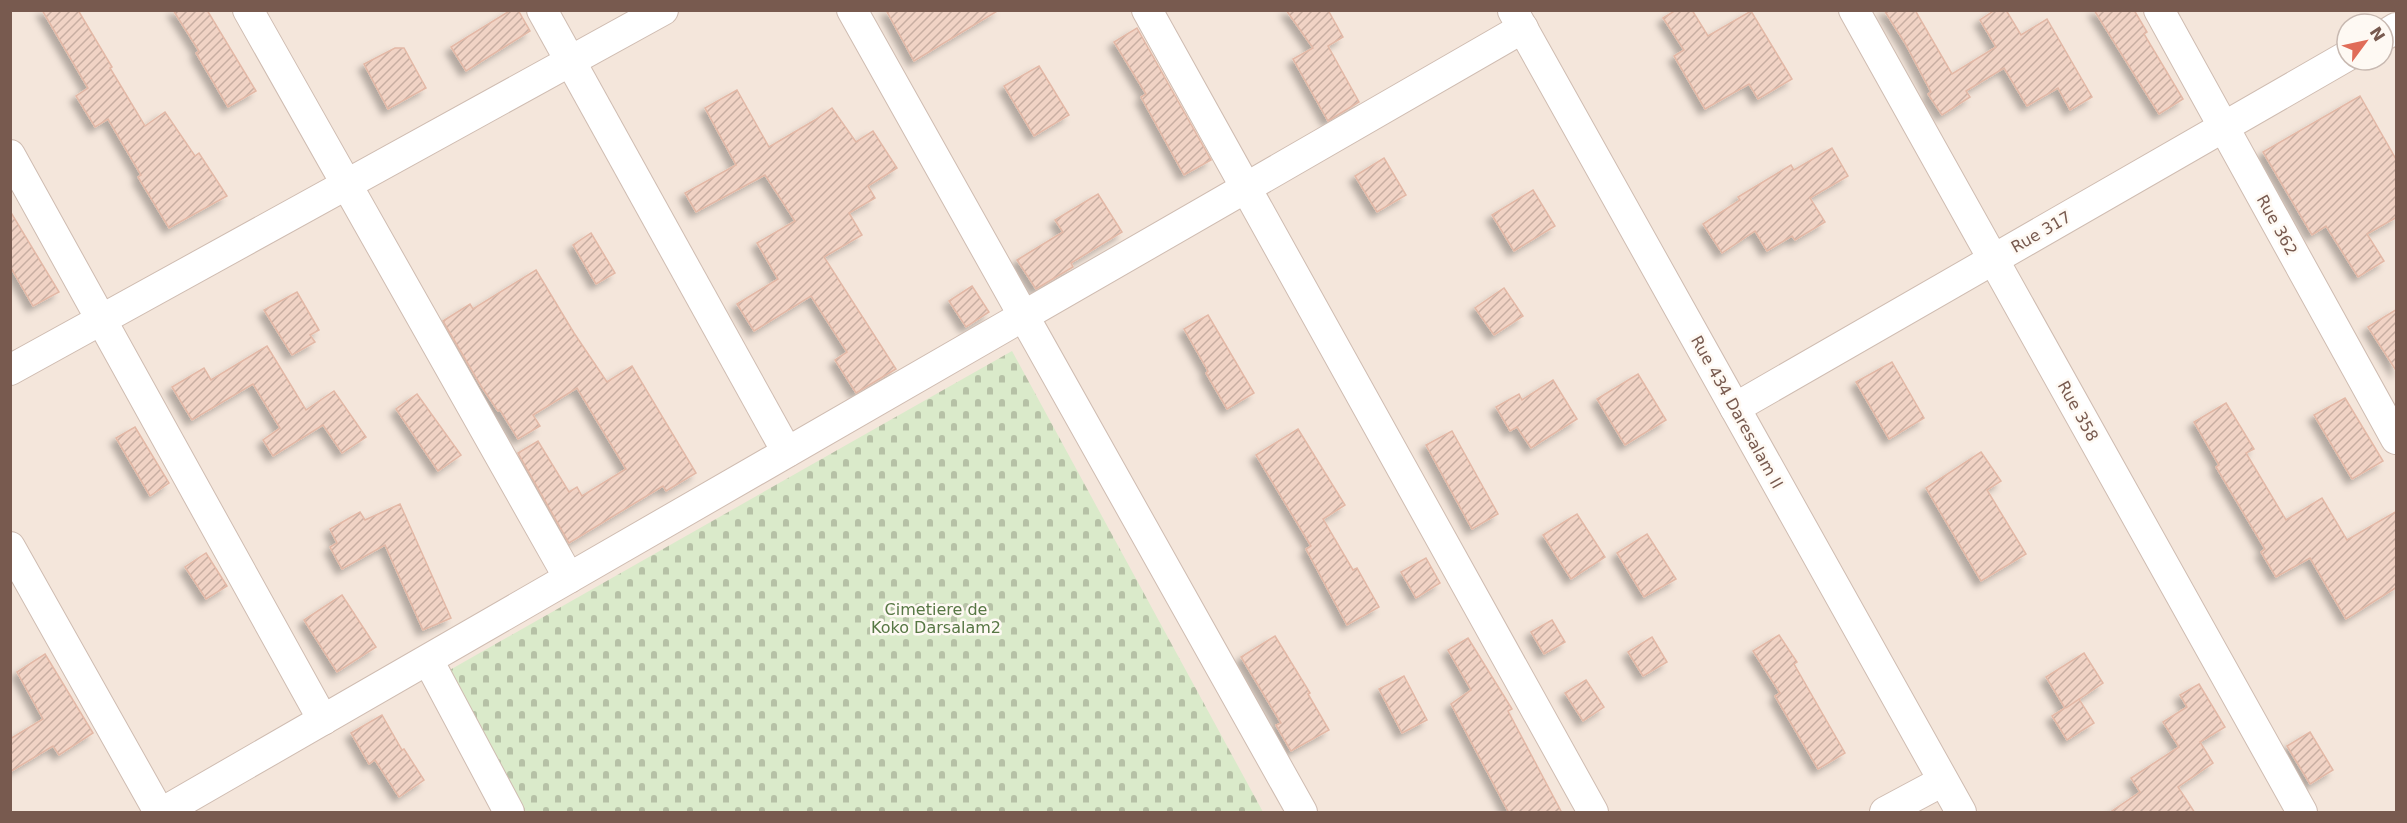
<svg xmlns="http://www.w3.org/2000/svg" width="2407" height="823" viewBox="0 0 2407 823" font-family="'DejaVu Sans',sans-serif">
<defs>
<pattern id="cemetery-stones" width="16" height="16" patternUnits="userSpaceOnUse" patternTransform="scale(1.5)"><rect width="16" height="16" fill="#daeaca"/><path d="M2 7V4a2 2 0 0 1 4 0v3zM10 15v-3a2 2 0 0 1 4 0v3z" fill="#b6c1a6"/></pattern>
<pattern id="building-hatch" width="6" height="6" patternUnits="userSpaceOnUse" patternTransform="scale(1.5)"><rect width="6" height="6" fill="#f1d3c5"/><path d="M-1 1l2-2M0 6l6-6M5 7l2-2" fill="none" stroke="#c8aea2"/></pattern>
<filter id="shadow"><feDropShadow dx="-5.5" dy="5.5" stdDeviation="3" flood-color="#0004"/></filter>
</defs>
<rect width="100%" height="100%" fill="#fcf5ec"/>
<path fill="#f4e6db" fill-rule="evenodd" d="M11,11H2396V812H11ZM2347,24H2383V60H2347Z"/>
<path fill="url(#cemetery-stones)" d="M1012,351L1263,812H524L448,671Z"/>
<g fill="url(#building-hatch)" stroke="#e3b8a6" stroke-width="1.5" filter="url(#shadow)">
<path d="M42,10H78L112,67L110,68L145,126L165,112L195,156L199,153L227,196L169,228L138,177L141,175L108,119L95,127L76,96L88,88Z"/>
<path d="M173,10H207L256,91L228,107L196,53L199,51Z"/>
<path d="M511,10H518L530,31L466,71L451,47Z"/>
<path d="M886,10H999L914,61Z"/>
<path d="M1286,10H1328L1343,37L1328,46L1359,102L1328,121L1293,59L1313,48Z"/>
<path d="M1676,10H1692L1708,36L1751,11L1792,79L1758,99L1749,84L1705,109L1674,56L1684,50L1663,18Z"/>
<path d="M1884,10H1915L1952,74L1996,47L1980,20L1995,10H2006L2021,35L2047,19L2092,97L2070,110L2058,88L2027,106L2004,68L1966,91L1970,97L1942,115L1928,94L1931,92L1905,43Z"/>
<path d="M2094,10H2134L2147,32L2144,34L2183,99L2159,114Z"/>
<path d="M1137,28L1211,160L1184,175L1141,97L1146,94L1114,42Z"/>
<path d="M395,48H404L426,88L388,109L364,64Z"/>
<path d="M1039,66L1069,115L1034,136L1004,86Z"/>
<path d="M737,90L769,147L815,120L832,108L856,142L873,131L897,168L868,186L875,198L849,213L862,235L824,257L896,369L856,393L835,360L847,352L811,296L754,331L737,304L778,279L757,243L795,221L765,175L696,212L685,193L736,165L705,108Z"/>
<path d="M2360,96L2397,161V217L2367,234L2384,261L2358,277L2326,226L2312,235L2263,152Z"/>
<path d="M1832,148L1848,176L1810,198L1825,222L1795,240L1792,236L1767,251L1755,231L1722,253L1703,224L1740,200L1738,197L1791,165L1794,170Z"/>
<path d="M1384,158L1406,195L1377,212L1355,176Z"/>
<path d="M1533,190L1555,226L1514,251L1492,215Z"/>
<path d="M1098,194L1122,232L1071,263L1073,267L1036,289L1017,260L1063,232L1055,220Z"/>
<path d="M10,211L59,292L33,306L10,266Z"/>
<path d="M591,233L615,273L596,284L573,245Z"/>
<path d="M536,270L574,333L607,382L632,366L696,473L666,491L663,486L569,543L518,453L538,441L569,492L577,487L582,496L626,469L577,388L533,415L540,426L518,439L500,410L498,411L481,386L443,321L470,304L473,309Z"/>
<path d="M972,286L989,312L966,327L949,301Z"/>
<path d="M1504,288L1523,316L1494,335L1475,308Z"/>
<path d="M297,292L319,330L310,335L315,342L292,355L264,310Z"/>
<path d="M2397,309V372L2368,327Z"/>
<path d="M1208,315L1254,393L1227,409L1206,373L1208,371L1184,329Z"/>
<path d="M267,346L306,410L334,391L366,437L342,453L323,425L273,456L263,440L280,428L253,384L192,420L172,387L204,368L211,380Z"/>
<path d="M1892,362L1924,418L1889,439L1856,382Z"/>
<path d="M1638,374L1666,420L1625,445L1597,399Z"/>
<path d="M1553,380L1577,419L1531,448L1517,427L1510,431L1496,407L1519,394L1522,400Z"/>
<path d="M417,394L461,455L438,471L396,409Z"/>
<path d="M2345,398L2383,461L2352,479L2314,415Z"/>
<path d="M2226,403L2254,449L2246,453L2286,520L2322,498L2347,540L2397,511V587L2346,619L2310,558L2276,577L2261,552L2265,549L2216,467L2219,465L2194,422Z"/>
<path d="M135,427L169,483L150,496L116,438Z"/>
<path d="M1298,429L1345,505L1323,519L1353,570L1357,568L1379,607L1347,625L1306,549L1311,546L1256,455Z"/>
<path d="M1452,431L1498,514L1472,529L1426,445Z"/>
<path d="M1981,452L2001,481L1987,490L2026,554L1981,581L1926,488Z"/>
<path d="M400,504L451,618L423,630L385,545L342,569L330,547L337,543L330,529L360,512L365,520Z"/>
<path d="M1577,514L1605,557L1571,579L1543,535Z"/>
<path d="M1647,534L1676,579L1644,597L1617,553Z"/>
<path d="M206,553L227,586L206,599L185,567Z"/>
<path d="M1426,558L1440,583L1416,598L1401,572Z"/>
<path d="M342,595L376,647L337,672L304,620Z"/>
<path d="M1552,620L1565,642L1544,654L1531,632Z"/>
<path d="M1779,635L1797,662L1794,664L1845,753L1818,769L1775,696L1780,693L1753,651Z"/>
<path d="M1275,636L1310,693L1308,694L1329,730L1291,751L1276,725L1281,723L1241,657Z"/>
<path d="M1652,637L1667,662L1643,676L1628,652Z"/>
<path d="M1468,638L1512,709L1508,711L1562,813H1509L1451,704L1471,690L1448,650Z"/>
<path d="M2084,653L2103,683L2066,708L2079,699L2094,723L2067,740L2052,716L2065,708L2046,677Z"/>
<path d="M45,654L93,733L59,755L53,746L10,772V739L43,719L17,672Z"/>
<path d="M1404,676L1427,720L1402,733L1379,689Z"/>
<path d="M1586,680L1604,707L1583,721L1565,693Z"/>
<path d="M2199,684L2225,727L2200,742L2213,763L2178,787L2195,813H2109L2140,792L2131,778L2179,747L2163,722L2187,707L2180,695Z"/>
<path d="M382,715L402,750L404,749L424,780L399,797L375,760L369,764L351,733Z"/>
<path d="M2310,732L2333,770L2310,784L2287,746Z"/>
</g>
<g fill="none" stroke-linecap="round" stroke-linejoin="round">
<defs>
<g id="street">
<path d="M248,10L569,578"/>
<path d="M542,10L787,452"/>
<path d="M852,10L1302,812"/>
<path d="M1147,10L1593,812"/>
<path d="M1854,10L2302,812"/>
<path d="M2159,10L2396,439"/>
<path d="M1513,11L1961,812"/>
<path d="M2383,36L2396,28"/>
<path d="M10,155L323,720"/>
<path d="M10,370L663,10"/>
<path d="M1735,408L2347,56"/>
<path d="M10,547L159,812"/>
<path d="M428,660L509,812"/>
<path d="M163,812L1523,28"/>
<path d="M1885,812L1943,781"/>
</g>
</defs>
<use href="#street" stroke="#cfbcb1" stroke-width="32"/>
<use href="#street" stroke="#fff" stroke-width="30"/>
</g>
<g text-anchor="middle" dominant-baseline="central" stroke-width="5" stroke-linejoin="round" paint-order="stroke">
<g font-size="16" fill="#785a4f" stroke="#fef9f3">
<text transform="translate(2277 225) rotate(61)">Rue 362</text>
<text transform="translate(2041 232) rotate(-30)">Rue 317</text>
<text transform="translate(2078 411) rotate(61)">Rue 358</text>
<text transform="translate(1737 412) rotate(61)">Rue 434 Daresalam II</text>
</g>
<g font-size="16" fill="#577744" stroke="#fef9f3">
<text x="936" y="609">Cimetiere de<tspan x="936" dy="18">Koko Darsalam2</tspan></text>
</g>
</g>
<rect width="2407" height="823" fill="none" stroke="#785a4f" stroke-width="24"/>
<g transform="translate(2365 42) rotate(57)"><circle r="28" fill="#fef9f3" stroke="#c8b9b1" stroke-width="1.5"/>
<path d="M0-4.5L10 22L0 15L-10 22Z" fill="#e06c58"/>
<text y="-9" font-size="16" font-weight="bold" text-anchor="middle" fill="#785a4f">N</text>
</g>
</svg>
